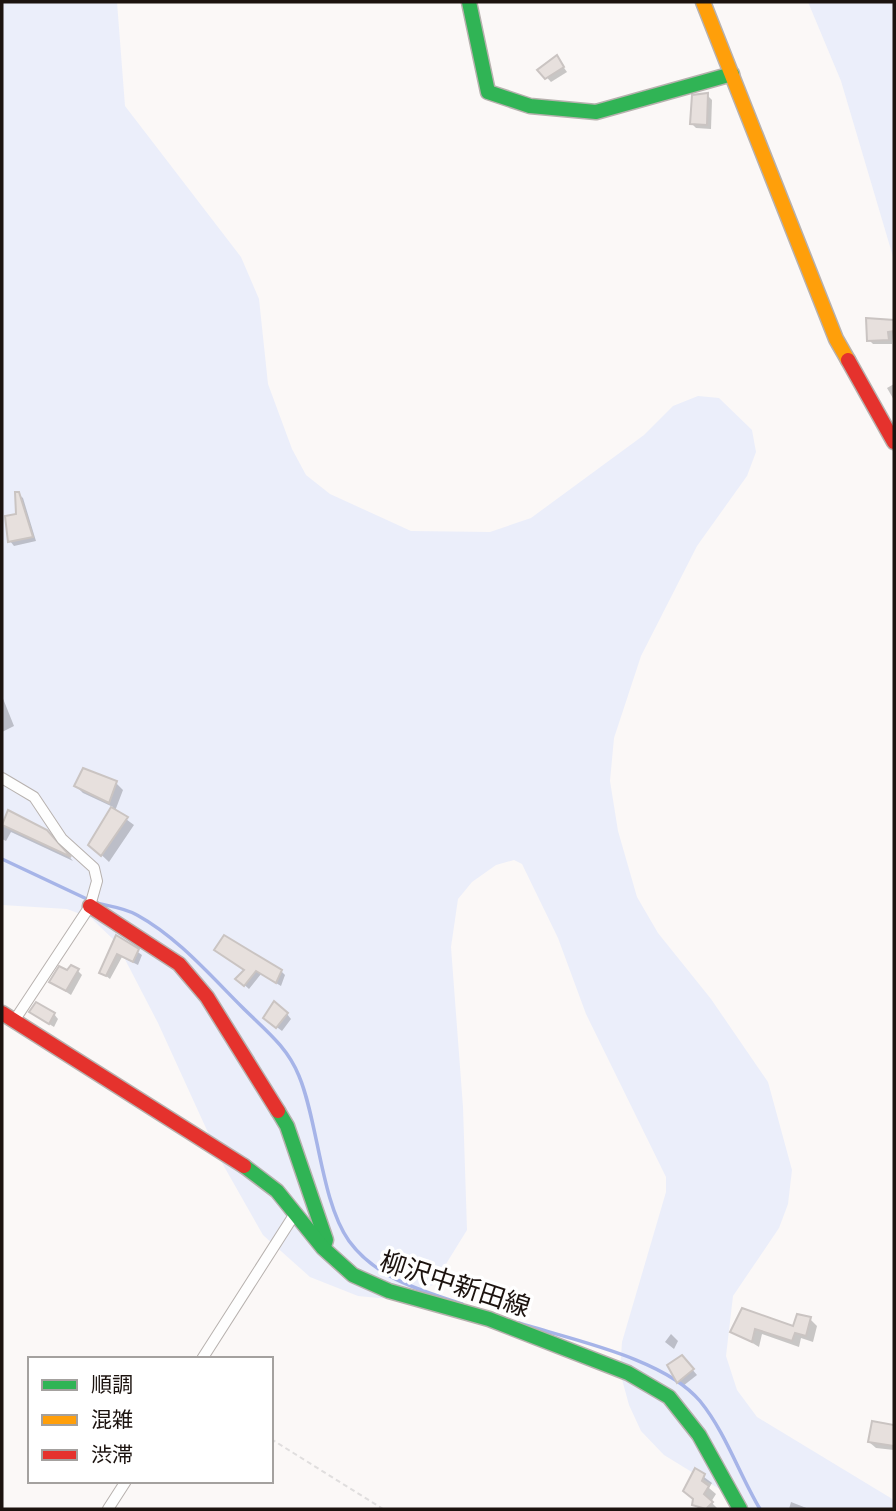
<svg xmlns="http://www.w3.org/2000/svg" width="896" height="1511" viewBox="0 0 896 1511" font-family="'Space Grotesk','Noto Sans JP',sans-serif">
<rect width="100%" height="100%" fill="#fbf8f7"/>
<g fill="#ebeefa">
<path d="M2,2H117L125,106L241,257L259,299L268,384L292,449L306,475L330,494L411,531L490,532L531,518L644,435L673,406L698,396L719,398L752,430L756,452L747,476L697,546L641,656L614,738L610,781L618,831L637,897L658,933L711,999L768,1082L792,1170L788,1204L779,1228L733,1296L726,1356L737,1390L757,1417L894,1500V1509H752L664,1455L641,1431L629,1405L620,1372L622,1342L666,1192V1177L586,1014L558,938L522,864L514,860L496,865L472,882L458,899L451,947L463,1107L467,1230L433,1285L400,1300L358,1296L310,1277L263,1235L221,1161L158,1023L116,942L91,918L67,909L2,905Z"/>
<path d="M808,2H894V260L841,81Z"/>
</g>
<g fill="#0003">
<path d="M557,58L567,72L551,82L540,70Z"/>
<path d="M707,95L712,100L711,129L696,128L692,124Z"/>
<path d="M868,320H894L892,344H873L869,340Z"/>
<path d="M894,384V400L887,388Z"/>
<path d="M18,494L23,498L36,541L14,546L10,541L18,516Z"/>
<path d="M2,696L14,726L2,732Z"/>
<path d="M116,783L123,790L115,811L134,825L109,862L91,845L113,807L83,793L76,786Z"/>
<path d="M2,821L54,840L73,861L11,832L6,841L2,839Z"/>
<path d="M116,937L142,955L138,965L122,957L110,979L101,972Z"/>
<path d="M216,950L281,971L285,975L281,986L261,974L249,989L238,979L246,971Z"/>
<path d="M78,971L82,975L71,995L51,982Z"/>
<path d="M54,1014L58,1019L54,1027L36,1016Z"/>
<path d="M287,1014L291,1019L282,1031L270,1022Z"/>
<path d="M743,1311L794,1328L810,1319L817,1326L813,1342L801,1338L799,1347L762,1334L759,1347L733,1331Z"/>
<path d="M671,1334L678,1341L674,1349L665,1342Z"/>
<path d="M686,1362L697,1375L683,1386L669,1366Z"/>
<path d="M873,1423L894,1427V1450L876,1448L869,1442Z"/>
<path d="M696,1471L712,1483L709,1488L716,1494L711,1502L718,1509H699L694,1504Z"/>
<path d="M791,1502L809,1509H810H789Z"/>
</g>
<g fill="none" stroke-linecap="round" stroke-linejoin="round">
<g stroke="#a6b4e8" stroke-width="3.5">
<path d="M2,859L89,900"/>
<path d="M96,903C109,906 125,908 137,915C177,937 208,973 242,1007C264,1029 287,1046 299,1076C318,1121 321,1202 349,1241C376,1278 420,1290 462,1304"/>
<path d="M519,1323C572,1340 664,1358 700,1401C726,1433 739,1474 760,1509"/>
</g>
</g>
<g fill="#e7e0dd" stroke="#cac4c2" stroke-width="2">
<path d="M557,55L564,67L545,79L537,70Z"/>
<path d="M708,93L707,125L690,124L692,95Z"/>
<path d="M866,318L894,320V331L888,332L889,340L867,341Z"/>
<path d="M15,492H19L33,537L8,542L5,516L16,514Z"/>
<path d="M83,768L117,781L109,803L74,786Z"/>
<path d="M111,807L128,817L101,856L88,845Z"/>
<path d="M8,810L47,830L71,857L2,825Z"/>
<path d="M116,935L139,949L133,962L117,954L106,976L99,973Z"/>
<path d="M224,935L282,970L276,983L256,971L244,986L235,979L244,970L214,950Z"/>
<path d="M71,965L79,969L66,991L49,982L59,966L67,970Z"/>
<path d="M274,1001L288,1013L276,1028L263,1018Z"/>
<path d="M36,1002L55,1013L49,1024L29,1012Z"/>
<path d="M742,1308L793,1326L797,1314L811,1317L806,1336L795,1333L792,1341L755,1329L752,1342L730,1332Z"/>
<path d="M682,1355L694,1369L677,1383L667,1365Z"/>
<path d="M872,1421L894,1425V1446L868,1442Z"/>
<path d="M695,1468L705,1474L702,1481L709,1486L704,1494L713,1502L706,1509L692,1505L693,1499L683,1491Z"/>
</g>
<g fill="none" stroke-linecap="round" stroke-linejoin="round">
<defs>
<g id="street">
<path d="M2,778L34,797L62,839L94,868L97,881L90,906L14,1021"/>
<path d="M202,1359L296,1212"/>
<path d="M108,1509L126,1481"/>
</g>
<g id="fast">
<path d="M469,2L488,92L530,106L596,112L732,74"/>
<path d="M278,1111L287,1126L326,1240L324,1246"/>
<path d="M244,1166L277,1191L323,1248L353,1275L389,1291L489,1319L628,1373L669,1397L699,1435L740,1509"/>
</g>
<path id="slow" d="M703,2L836,339L848,360"/>
<g id="jam">
<path d="M848,360L894,442"/>
<path d="M90,906L179,964L207,997L278,1111"/>
<path d="M2,1013L244,1166"/>
</g>
</defs>
<use href="#street" stroke="#b7b1ae" stroke-width="12"/>
<use href="#fast" stroke="#b7b1ae" stroke-width="17"/>
<use href="#slow" stroke="#b7b1ae" stroke-width="17"/>
<use href="#jam" stroke="#b7b1ae" stroke-width="17"/>
<path stroke="#e0dede" stroke-width="2" stroke-dasharray="5 3.5" stroke-linecap="butt" d="M271,1439L383,1509"/>
<use href="#street" stroke="#fefefe" stroke-width="10"/>
<use href="#fast" stroke="#30b455" stroke-width="14"/>
<use href="#slow" stroke="#ff9f0a" stroke-width="14"/>
<use href="#jam" stroke="#e5322d" stroke-width="14"/>
</g>
<g text-anchor="middle" dominant-baseline="central" stroke-width="7" stroke-linejoin="round" paint-order="stroke">
<g font-size="26" fill="#1c130f" stroke="#fff">
<text transform="translate(455 1284) rotate(18)">柳沢中新田線</text>
</g>
</g>
<rect width="896" height="1511" fill="none" stroke="#1c130f" stroke-width="7"/>
<rect x="28" y="1357" width="245" height="126" fill="#ffffff" stroke="#a4a19f" stroke-width="2"/>
<rect x="42" y="1380" width="35" height="10" fill="#30b455" stroke="#a4a19f" stroke-width="2"/>
<text x="91" y="1392" font-size="21" fill="#1c130f">順調</text>
<rect x="42" y="1415" width="35" height="10" fill="#ff9f0a" stroke="#a4a19f" stroke-width="2"/>
<text x="91" y="1427" font-size="21" fill="#1c130f">混雑</text>
<rect x="42" y="1450" width="35" height="10" fill="#e5322d" stroke="#a4a19f" stroke-width="2"/>
<text x="91" y="1462" font-size="21" fill="#1c130f">渋滞</text>
</svg>
